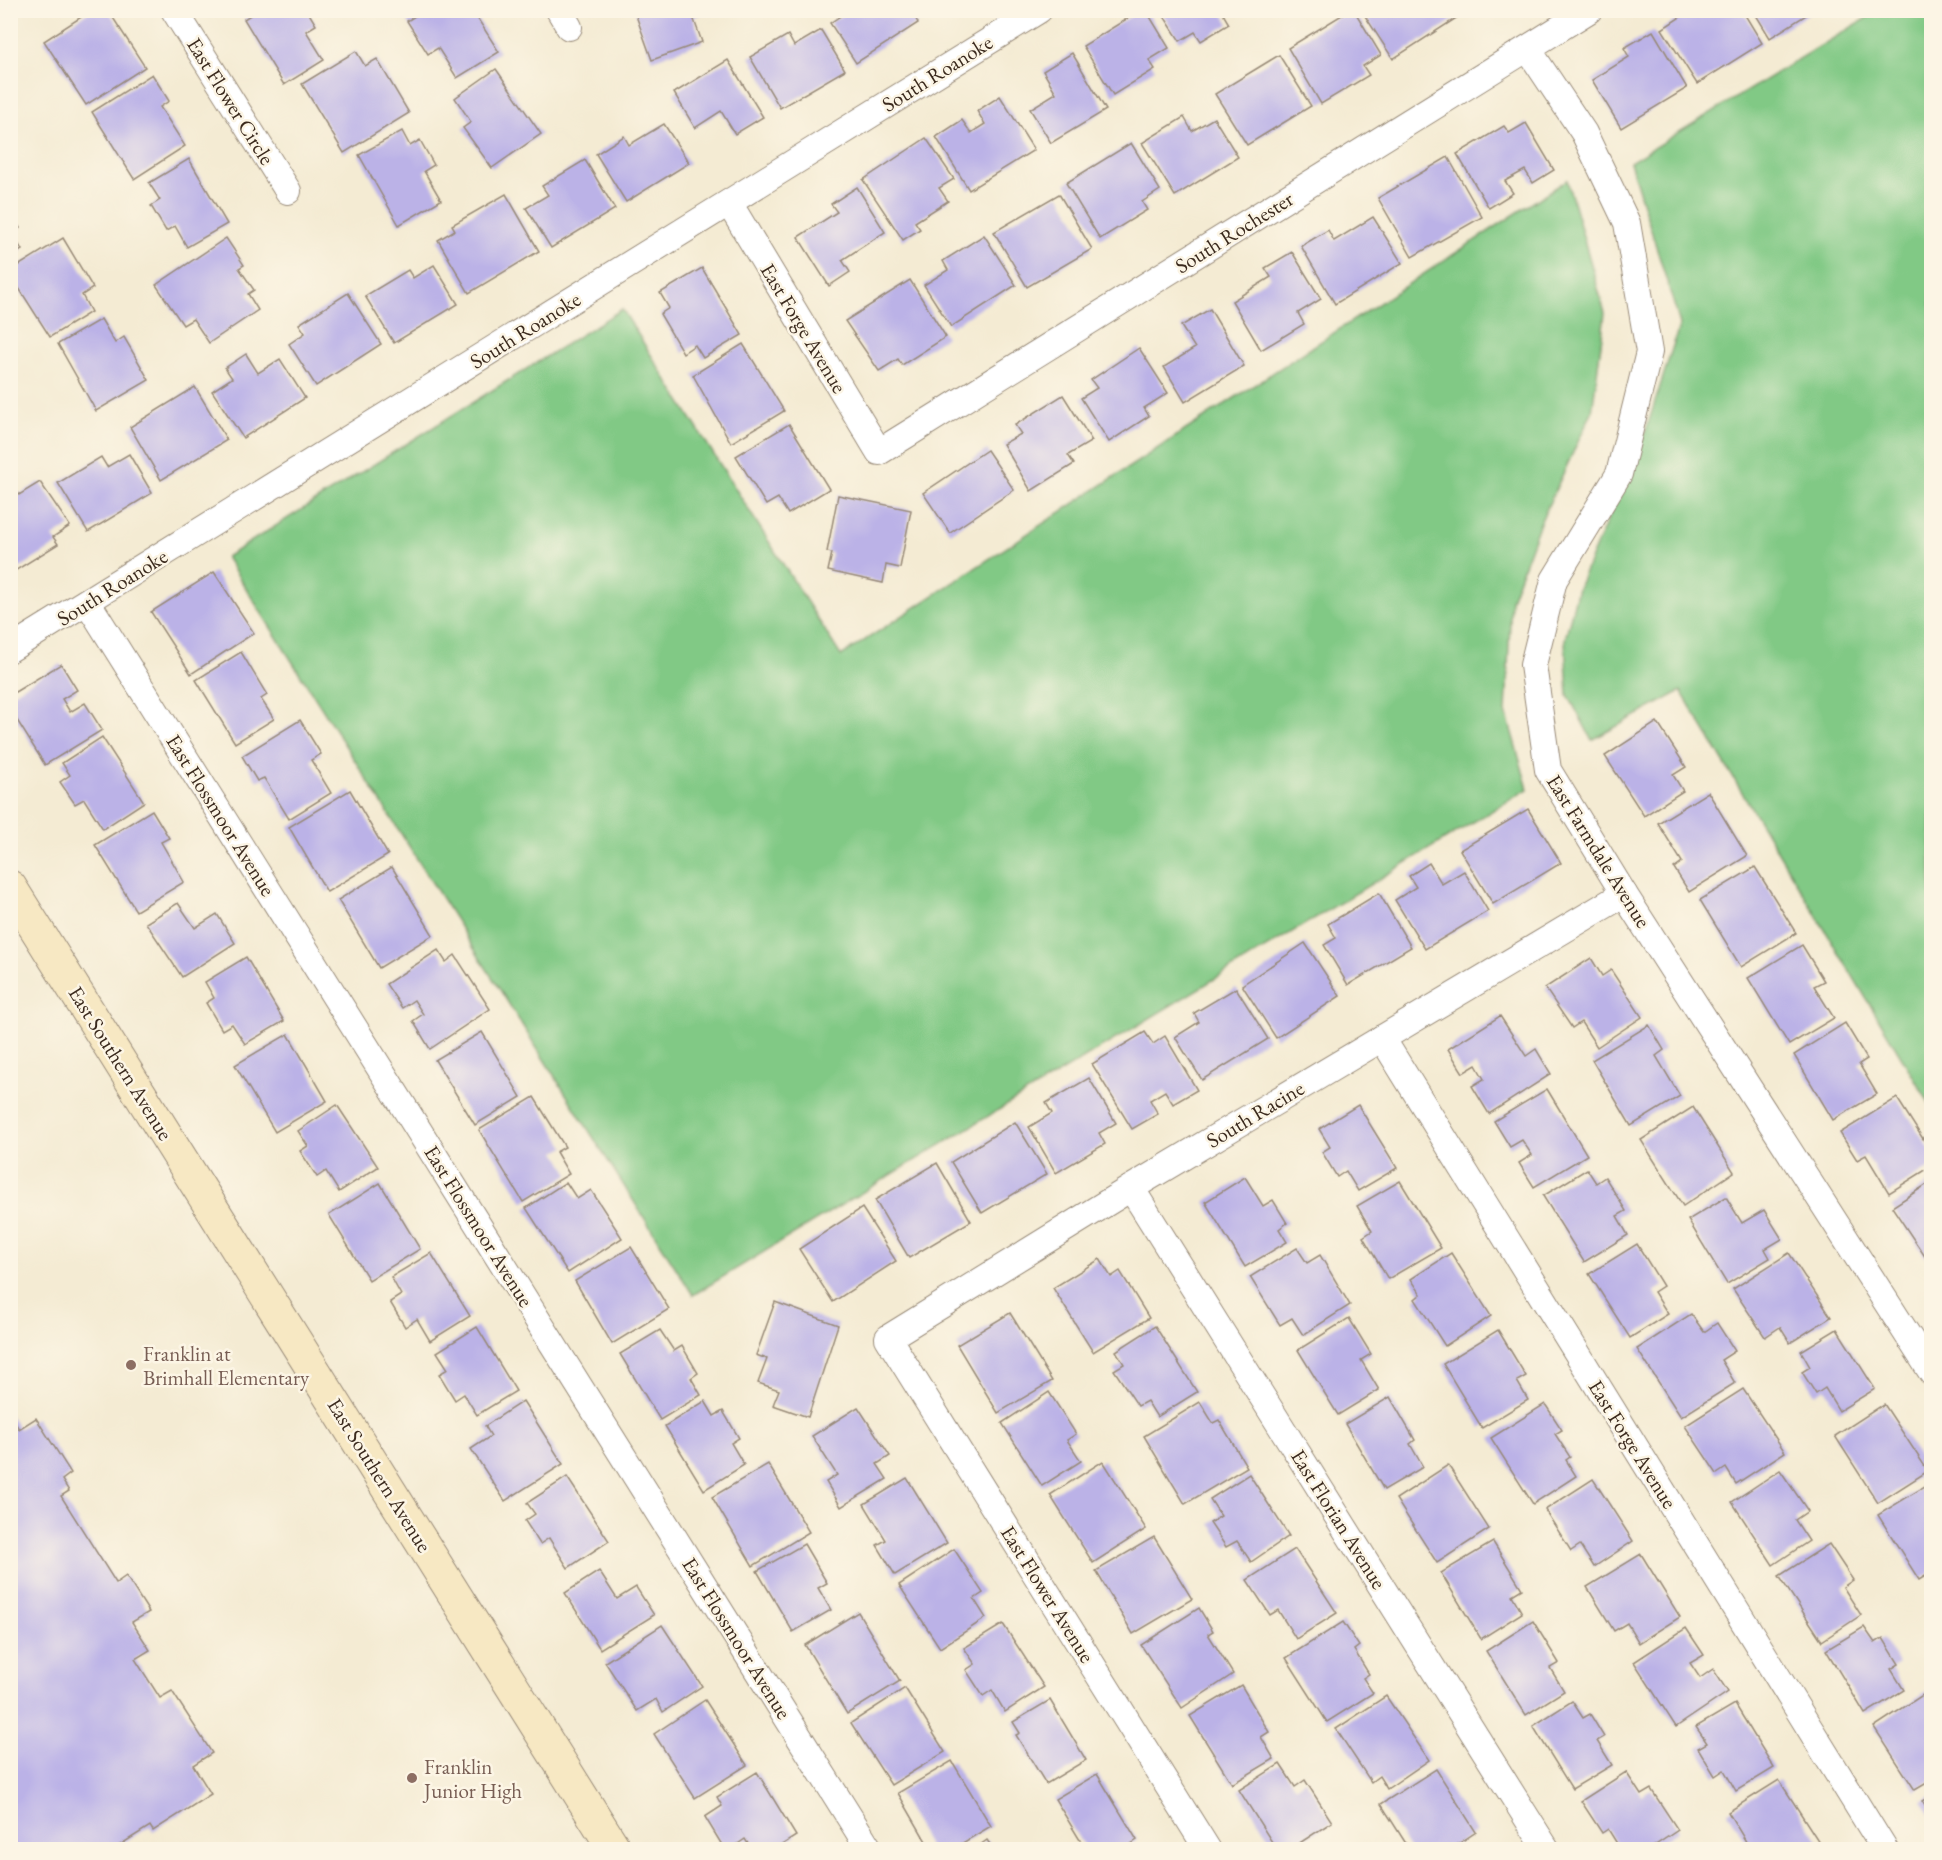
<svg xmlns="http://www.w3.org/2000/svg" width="1942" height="1860" viewBox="0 0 1942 1860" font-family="'EB Garamond',serif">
<rect width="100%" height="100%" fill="#fcf5e5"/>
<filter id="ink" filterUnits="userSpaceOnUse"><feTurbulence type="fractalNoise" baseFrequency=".0167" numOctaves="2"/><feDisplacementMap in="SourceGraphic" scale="12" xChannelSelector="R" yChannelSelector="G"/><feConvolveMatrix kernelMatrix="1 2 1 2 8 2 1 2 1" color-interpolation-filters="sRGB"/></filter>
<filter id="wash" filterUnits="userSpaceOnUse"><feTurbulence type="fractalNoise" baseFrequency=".008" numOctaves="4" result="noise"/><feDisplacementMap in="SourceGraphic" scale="24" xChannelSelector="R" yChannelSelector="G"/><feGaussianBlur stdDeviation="1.35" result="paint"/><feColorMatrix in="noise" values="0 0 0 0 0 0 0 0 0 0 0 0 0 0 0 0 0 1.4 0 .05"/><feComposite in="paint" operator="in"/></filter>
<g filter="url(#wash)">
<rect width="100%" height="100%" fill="#f4ebd3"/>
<g fill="#81c985" stroke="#5e7a52" stroke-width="1.5">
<path d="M1878,11H1931V1106L1681,691L1592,740L1568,695L1565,639L1578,588L1646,430L1680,324L1630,162Z"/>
<path d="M1567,180L1605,313L1592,412L1539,525L1511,600L1506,712L1528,789L693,1295L226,557L622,309L841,656Z"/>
</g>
<g id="blocks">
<g fill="#bbb2e7">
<path d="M92,10H108L145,67L86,105L44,41Z"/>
<path d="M258,10H307L316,25L306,31L324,60L284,85L244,19Z"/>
<path d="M424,10H478L474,13L499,52L457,78L438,48L428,54L407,21Z"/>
<path d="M634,10H703L704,13L693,17L702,42L652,60Z"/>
<path d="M844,10H911L918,23L856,63L830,23L845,13Z"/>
<path d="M1141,10H1146L1169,48L1149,60L1155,69L1113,95L1083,46Z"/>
<path d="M1160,10H1229L1223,14L1229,24L1201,41L1195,32L1180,41Z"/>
<path d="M1350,10H1354L1381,55L1363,66L1369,75L1321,104L1288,48Z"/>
<path d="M1373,10H1455L1458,17L1393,59L1365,16Z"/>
<path d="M1691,10H1742L1762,43L1697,84L1662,29Z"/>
<path d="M1753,10H1814L1770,38Z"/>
<path d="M821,30L845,70L780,108L750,57L788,35L794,46Z"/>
<path d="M1653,31L1687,88L1621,128L1592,80L1629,57L1624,48Z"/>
<path d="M356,51L365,66L377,59L409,113L344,153L302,84Z"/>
<path d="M1072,53L1106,110L1051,143L1030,109L1056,93L1043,71Z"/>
<path d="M1279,55L1311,106L1247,145L1215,94Z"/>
<path d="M728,60L763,117L735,134L721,111L695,128L674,93Z"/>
<path d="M496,69L541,134L492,168L463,128L471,122L455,98Z"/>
<path d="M152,74L169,101L160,107L185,146L134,179L92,112Z"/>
<path d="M1000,96L1034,150L969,190L936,137L962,120L971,133L985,124L977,111Z"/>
<path d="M1184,117L1192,131L1214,118L1238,157L1175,196L1142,143Z"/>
<path d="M1526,123L1554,170L1533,183L1525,170L1505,181L1513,193L1489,208L1457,154L1504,126L1509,133Z"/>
<path d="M664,124L689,163L626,202L596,154L624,136L629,145Z"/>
<path d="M402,131L410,146L420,140L434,165L424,171L441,200L399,225L359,155Z"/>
<path d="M926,138L954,179L939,188L948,201L915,222L920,229L903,240L863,180Z"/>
<path d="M1131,143L1160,190L1142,202L1147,210L1100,239L1066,183Z"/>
<path d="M1448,157L1482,217L1412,257L1378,198Z"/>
<path d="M189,159L227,224L187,247L175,226L166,231L151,206L160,200L149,183Z"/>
<path d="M585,160L615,209L551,248L526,208L548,195L542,186Z"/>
<path d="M857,187L885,232L842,260L850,272L829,286L798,237L837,212L831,204Z"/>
<path d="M506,194L539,251L469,293L438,240L455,230L452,225Z"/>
<path d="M1059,194L1092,249L1027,287L994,232Z"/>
<path d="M10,213L20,228L12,233L22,250L10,257Z"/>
<path d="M1373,217L1402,263L1335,304L1301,246L1328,230L1334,241Z"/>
<path d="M984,235L1016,285L951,327L924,285L948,270L943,261Z"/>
<path d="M63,238L93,288L82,295L91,312L50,337L10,274V271Z"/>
<path d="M226,238L244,265L239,268L254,290L248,294L258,310L209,343L193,319L183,325L156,285Z"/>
<path d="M1292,252L1321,299L1298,313L1304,324L1261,350L1232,301L1271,277L1265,268Z"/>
<path d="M434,265L458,304L394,343L365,296L408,270L413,278Z"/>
<path d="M702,268L742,335L703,358L695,345L683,353L660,314L669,308L660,293Z"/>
<path d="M910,280L946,337L902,365L898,359L879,371L845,321Z"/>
<path d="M348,293L381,344L316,386L289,344L305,333L299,324Z"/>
<path d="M1210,309L1244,366L1185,402L1164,367L1195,348L1181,326Z"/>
<path d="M101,319L115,343L124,337L149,380L96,411L58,344Z"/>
<path d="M743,344L784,411L731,443L693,375Z"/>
<path d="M1139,348L1168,393L1144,408L1149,416L1109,442L1081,398L1097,388L1091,380Z"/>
<path d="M246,354L258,373L280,359L305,398L243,438L212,391L232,378L225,368Z"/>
<path d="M195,387L227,440L161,480L130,427Z"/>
<path d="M1063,395L1092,441L1068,455L1074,464L1031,491L1003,444L1021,434L1015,425Z"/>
<path d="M789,424L829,489L788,514L778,498L766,505L736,456Z"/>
<path d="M987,450L1014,490L950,533L923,493Z"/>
<path d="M129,454L152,493L88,532L58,483L101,457L107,467Z"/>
<path d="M40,482L70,526L53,537L58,544L10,574V488L14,486L19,495Z"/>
<path d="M838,495L911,510L900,568L886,565L883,583L828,571L832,553L827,552Z"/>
<path d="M214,572L254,633L191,674L151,612Z"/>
<path d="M241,652L267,695L261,699L274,719L235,743L196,680Z"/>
<path d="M61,664L77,690L62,699L70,712L85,703L102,730L45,765L10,709V695Z"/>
<path d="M300,720L321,754L311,760L331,793L289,819L264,778L257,781L242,756Z"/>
<path d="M1657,722L1686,767L1673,775L1683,791L1644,816L1605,756Z"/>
<path d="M102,737L144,802L103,829L84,799L75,804L60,782L70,775L62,763Z"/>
<path d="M350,790L388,855L327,892L289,827Z"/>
<path d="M1708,792L1747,856L1689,892L1674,868L1682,862L1658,823Z"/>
<path d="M1528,809L1561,863L1493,904L1460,850Z"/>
<path d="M152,810L169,838L161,842L184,882L136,911L95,845Z"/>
<path d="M1429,863L1442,884L1464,871L1488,911L1425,949L1395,900L1416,887L1409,876Z"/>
<path d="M392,867L433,935L379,968L338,900Z"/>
<path d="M1755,867L1796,933L1741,967L1700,900Z"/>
<path d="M1379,893L1411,947L1348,985L1324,945L1336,938L1328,924Z"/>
<path d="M178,903L195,928L217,914L235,943L182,977L146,923Z"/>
<path d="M1305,943L1340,996L1276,1038L1242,985Z"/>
<path d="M1802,945L1824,981L1814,986L1834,1018L1789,1045L1748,978Z"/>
<path d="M438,950L446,962L455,955L490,1009L430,1049L413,1021L423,1014L414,1000L402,1008L386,984Z"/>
<path d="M246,957L284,1021L245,1044L232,1024L222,1030L206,1003L214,998L205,982Z"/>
<path d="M1591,958L1602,976L1611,970L1642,1017L1597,1047L1581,1022L1572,1028L1545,988Z"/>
<path d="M1236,988L1268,1039L1202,1080L1175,1037L1199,1022L1194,1013Z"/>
<path d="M1500,1016L1526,1056L1536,1049L1551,1074L1489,1114L1472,1086L1484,1079L1476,1065L1463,1073L1448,1049Z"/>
<path d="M1845,1023L1867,1059L1859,1064L1877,1094L1833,1120L1794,1055Z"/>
<path d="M1649,1025L1664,1050L1656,1056L1680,1096L1631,1126L1592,1060Z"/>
<path d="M482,1032L521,1097L475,1125L435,1060Z"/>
<path d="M1145,1032L1153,1044L1165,1036L1197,1090L1173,1104L1165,1091L1150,1100L1158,1114L1132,1129L1092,1064Z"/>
<path d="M288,1034L327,1101L275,1132L235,1065Z"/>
<path d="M1089,1078L1116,1123L1099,1133L1105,1144L1056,1173L1029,1127L1052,1113L1046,1103Z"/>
<path d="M1547,1089L1587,1155L1534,1187L1519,1163L1532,1155L1522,1140L1510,1147L1494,1121Z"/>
<path d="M534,1097L565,1147L556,1152L569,1174L523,1202L479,1130Z"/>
<path d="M1897,1098L1932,1153V1166L1889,1193L1866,1155L1857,1160L1840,1133Z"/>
<path d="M337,1105L378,1167L339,1192L326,1171L317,1177L300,1151L308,1146L298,1131Z"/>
<path d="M1358,1105L1397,1168L1358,1191L1346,1171L1337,1177L1322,1152L1330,1147L1319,1129Z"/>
<path d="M1693,1107L1734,1172L1683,1206L1641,1140Z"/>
<path d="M1015,1122L1047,1174L982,1213L951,1162Z"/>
<path d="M937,1163L971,1221L909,1258L875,1200Z"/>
<path d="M1587,1169L1596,1183L1605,1177L1626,1211L1617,1216L1628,1235L1584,1262L1543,1196Z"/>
<path d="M1245,1177L1263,1206L1273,1200L1287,1223L1279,1229L1287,1242L1245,1267L1205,1202Z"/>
<path d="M1400,1181L1441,1248L1388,1279L1363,1237L1372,1231L1357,1206Z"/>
<path d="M1932,1181V1267L1892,1207Z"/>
<path d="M566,1182L577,1199L591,1190L622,1238L568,1273L526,1208Z"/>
<path d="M380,1183L420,1249L369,1280L329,1215Z"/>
<path d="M1726,1197L1742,1223L1764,1210L1782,1239L1765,1249L1770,1258L1727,1284L1688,1220Z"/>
<path d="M862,1208L896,1261L833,1302L799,1249Z"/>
<path d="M1637,1244L1663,1286L1654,1292L1668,1314L1630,1338L1589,1274Z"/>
<path d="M631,1247L669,1309L612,1344L575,1281Z"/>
<path d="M1297,1248L1307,1263L1320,1255L1350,1305L1303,1335L1292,1318L1280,1325L1250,1277Z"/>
<path d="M431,1253L470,1316L430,1341L417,1319L405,1327L390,1302L401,1295L391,1277Z"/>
<path d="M1451,1253L1491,1316L1445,1346L1415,1299L1421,1294L1411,1279Z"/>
<path d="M1789,1253L1831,1317L1790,1343L1780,1327L1765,1337L1733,1289Z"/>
<path d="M1100,1259L1111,1277L1120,1271L1149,1318L1093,1352L1053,1288Z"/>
<path d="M775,1302L838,1325L808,1417L773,1405L779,1390L758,1383L767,1359L756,1355Z"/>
<path d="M1010,1313L1052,1381L998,1413L957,1345Z"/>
<path d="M1691,1314L1704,1332L1717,1323L1735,1351L1721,1360L1735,1383L1681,1417L1637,1349Z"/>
<path d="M1349,1318L1371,1354L1361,1360L1379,1390L1338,1415L1298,1350Z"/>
<path d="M1155,1326L1197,1392L1157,1417L1147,1401L1138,1406L1114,1370L1124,1364L1116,1351Z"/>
<path d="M477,1327L516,1391L477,1415L464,1394L455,1400L439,1374L448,1369L437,1352Z"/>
<path d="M1837,1329L1875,1389L1839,1411L1825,1388L1816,1394L1802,1372L1810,1367L1801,1351Z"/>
<path d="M660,1330L674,1351L682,1346L698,1373L691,1378L701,1395L660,1420L620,1354Z"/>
<path d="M1498,1330L1526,1376L1517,1381L1528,1400L1482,1428L1443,1364Z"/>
<path d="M1743,1389L1785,1452L1736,1484L1726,1468L1717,1474L1685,1426Z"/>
<path d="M1049,1392L1076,1434L1067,1440L1081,1461L1042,1486L1002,1423Z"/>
<path d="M1390,1397L1415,1440L1410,1444L1423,1467L1384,1490L1345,1424Z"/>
<path d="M523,1401L563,1464L505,1501L471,1449L491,1436L485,1426Z"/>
<path d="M705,1401L714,1416L723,1411L739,1438L731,1443L744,1465L704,1490L665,1426Z"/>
<path d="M1200,1402L1213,1423L1219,1420L1247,1467L1185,1504L1144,1436Z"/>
<path d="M1545,1404L1562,1430L1555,1434L1570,1457L1566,1460L1576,1476L1533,1504L1491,1438Z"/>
<path d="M1884,1404L1928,1471L1878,1503L1835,1436Z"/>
<path d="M858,1407L890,1456L877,1464L887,1479L841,1507L826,1482L837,1475L812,1436Z"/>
<path d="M10,1415L19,1429L36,1418L71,1473L62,1480L69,1491L61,1496L116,1583L126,1576L149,1612L132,1622L150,1650L135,1659L160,1698L172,1691L212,1753L193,1765L211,1794L153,1831L150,1826L112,1850H10Z"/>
<path d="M1103,1461L1146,1529L1093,1563L1050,1495Z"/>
<path d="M768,1464L809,1532L753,1566L712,1497Z"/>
<path d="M1448,1465L1489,1529L1437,1563L1396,1499Z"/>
<path d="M1780,1470L1808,1511L1795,1520L1809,1541L1773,1565L1732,1502Z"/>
<path d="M1249,1474L1289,1536L1251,1562L1237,1541L1226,1547L1210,1523L1221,1516L1210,1499Z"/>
<path d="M567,1477L609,1541L568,1568L549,1538L540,1544L525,1521L535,1514L527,1503Z"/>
<path d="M907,1478L947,1543L895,1575L877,1545L886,1540L864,1504Z"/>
<path d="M1593,1479L1633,1541L1594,1567L1580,1545L1571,1551L1545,1510Z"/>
<path d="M1932,1482V1572L1919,1580L1878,1515Z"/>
<path d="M1154,1537L1192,1599L1133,1634L1096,1571Z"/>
<path d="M1493,1542L1522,1589L1512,1595L1522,1613L1481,1639L1441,1573Z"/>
<path d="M804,1544L827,1583L818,1588L831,1610L793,1632L757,1571Z"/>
<path d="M1829,1544L1853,1580L1843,1587L1861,1615L1822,1641L1779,1576Z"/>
<path d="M954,1549L983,1593L974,1599L986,1618L940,1648L899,1585Z"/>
<path d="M1295,1549L1337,1613L1296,1639L1278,1610L1270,1615L1247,1580Z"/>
<path d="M1641,1554L1680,1617L1639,1643L1627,1623L1614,1631L1587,1587Z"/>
<path d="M599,1571L617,1599L636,1587L654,1615L600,1649L565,1593Z"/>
<path d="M1199,1608L1213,1631L1208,1634L1233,1674L1182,1708L1141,1645Z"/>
<path d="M858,1612L900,1681L847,1714L805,1645Z"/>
<path d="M1533,1621L1559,1663L1550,1668L1564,1691L1526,1715L1486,1651Z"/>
<path d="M1343,1622L1359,1646L1354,1650L1369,1674L1363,1678L1373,1693L1327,1722L1286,1658Z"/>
<path d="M1003,1624L1044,1687L1005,1712L992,1690L983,1696L966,1670L975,1664L964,1648Z"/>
<path d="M662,1625L702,1686L663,1712L656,1699L637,1711L605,1662Z"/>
<path d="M1864,1627L1875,1643L1883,1638L1899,1664L1891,1669L1904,1690L1865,1714L1826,1650Z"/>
<path d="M1686,1628L1704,1655L1690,1663L1700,1678L1713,1669L1728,1692L1676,1727L1634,1662Z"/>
<path d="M1241,1685L1269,1732L1261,1737L1274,1759L1232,1784L1190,1716Z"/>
<path d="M905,1688L945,1752L891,1785L851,1723Z"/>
<path d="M1927,1692L1932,1699V1780L1915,1790L1874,1727Z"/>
<path d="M1386,1696L1429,1760L1387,1789L1379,1776L1371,1782L1336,1729Z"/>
<path d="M705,1700L747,1765L695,1798L654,1734Z"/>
<path d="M1050,1700L1086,1760L1046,1784L1016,1735L1020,1733L1013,1722Z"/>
<path d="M1572,1701L1583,1718L1590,1714L1604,1737L1597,1741L1612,1765L1572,1789L1533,1726Z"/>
<path d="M1735,1704L1774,1768L1736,1791L1724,1770L1715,1776L1698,1748L1707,1743L1696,1727Z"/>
<path d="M952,1761L991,1826L951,1850H931L898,1793Z"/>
<path d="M1280,1764L1295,1787L1305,1780L1332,1822L1289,1850H1277L1239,1790Z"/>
<path d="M1436,1769L1476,1832L1449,1850H1410L1381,1804Z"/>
<path d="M757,1772L796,1836L774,1850H752L745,1839L729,1850H725L705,1817L722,1806L717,1797Z"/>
<path d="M1626,1772L1641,1795L1651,1789L1678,1830L1648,1850H1621L1608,1829L1602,1833L1581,1801Z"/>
<path d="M1097,1774L1137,1840L1122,1850H1086L1055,1799Z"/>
<path d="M1779,1780L1821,1845L1814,1850H1751L1728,1812Z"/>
<path d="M1932,1795V1817L1922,1801Z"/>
<path d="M987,1840L994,1850H973Z"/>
</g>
</g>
</g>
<g filter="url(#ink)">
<use href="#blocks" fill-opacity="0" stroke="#988a78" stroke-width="1.5"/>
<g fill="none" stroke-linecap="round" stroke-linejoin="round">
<defs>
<g id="minor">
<path d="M174,10L288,191"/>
<path d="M559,10L569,27"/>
<path d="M1528,49L1584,133L1627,223L1649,352L1619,474L1554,580L1533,665L1548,770L1624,894L1932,1373"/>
<path d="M729,203L879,452L1589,10"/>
<path d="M88,603L870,1850"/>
<path d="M10,649L1039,10"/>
<path d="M1382,1038L1885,1850"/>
<path d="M1131,1188L1547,1850"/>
<path d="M1208,1850L888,1338L1131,1188L1624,894"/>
</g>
<path id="secondary" d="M10,887L615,1850"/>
</defs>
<use href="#minor" stroke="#988a78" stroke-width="28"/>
<use href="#secondary" stroke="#988a78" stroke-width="35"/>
<use href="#minor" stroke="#fff" stroke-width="26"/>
<use href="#secondary" stroke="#f7e8c3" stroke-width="33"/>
</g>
</g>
<g fill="#8d6e63" stroke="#fcf5e5" stroke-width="2">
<circle cx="131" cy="1365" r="6"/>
<circle cx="412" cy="1778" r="6"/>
</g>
<g text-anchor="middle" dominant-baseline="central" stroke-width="5" stroke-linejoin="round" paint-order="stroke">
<g font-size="21" fill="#3b2a1e" stroke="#fcf5e5">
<text transform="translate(937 73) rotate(-32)">South Roanoke</text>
<text transform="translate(231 101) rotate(58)">East Flower Circle</text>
<text transform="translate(1234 232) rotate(-32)">South Rochester</text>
<text transform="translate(804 328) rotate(59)">East Forge Avenue</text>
<text transform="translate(525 330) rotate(-32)">South Roanoke</text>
<text transform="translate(112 587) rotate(-32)">South Roanoke</text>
<text transform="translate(221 815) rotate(58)">East Flossmoor Avenue</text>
<text transform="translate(1599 851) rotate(58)">East Farmdale Avenue</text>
<text transform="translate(121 1063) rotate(58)">East Southern Avenue</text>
<text transform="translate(1255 1114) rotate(-31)">South Racine</text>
<text transform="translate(479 1226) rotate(58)">East Flossmoor Avenue</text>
<text transform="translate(1633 1444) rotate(58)">East Forge Avenue</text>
<text transform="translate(380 1475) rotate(58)">East Southern Avenue</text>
<text transform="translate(1339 1519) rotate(58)">East Florian Avenue</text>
<text transform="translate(1048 1594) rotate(58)">East Flower Avenue</text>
<text transform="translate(737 1638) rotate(58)">East Flossmoor Avenue</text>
</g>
<g font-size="21" fill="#785e54" stroke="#fcf5e5" text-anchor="start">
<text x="143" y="1353">Franklin at<tspan x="143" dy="24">Brimhall Elementary</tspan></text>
<text x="424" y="1766">Franklin<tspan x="424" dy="24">Junior High</tspan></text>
</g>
</g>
<rect width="1942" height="1860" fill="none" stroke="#fcf5e5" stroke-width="36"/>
</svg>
